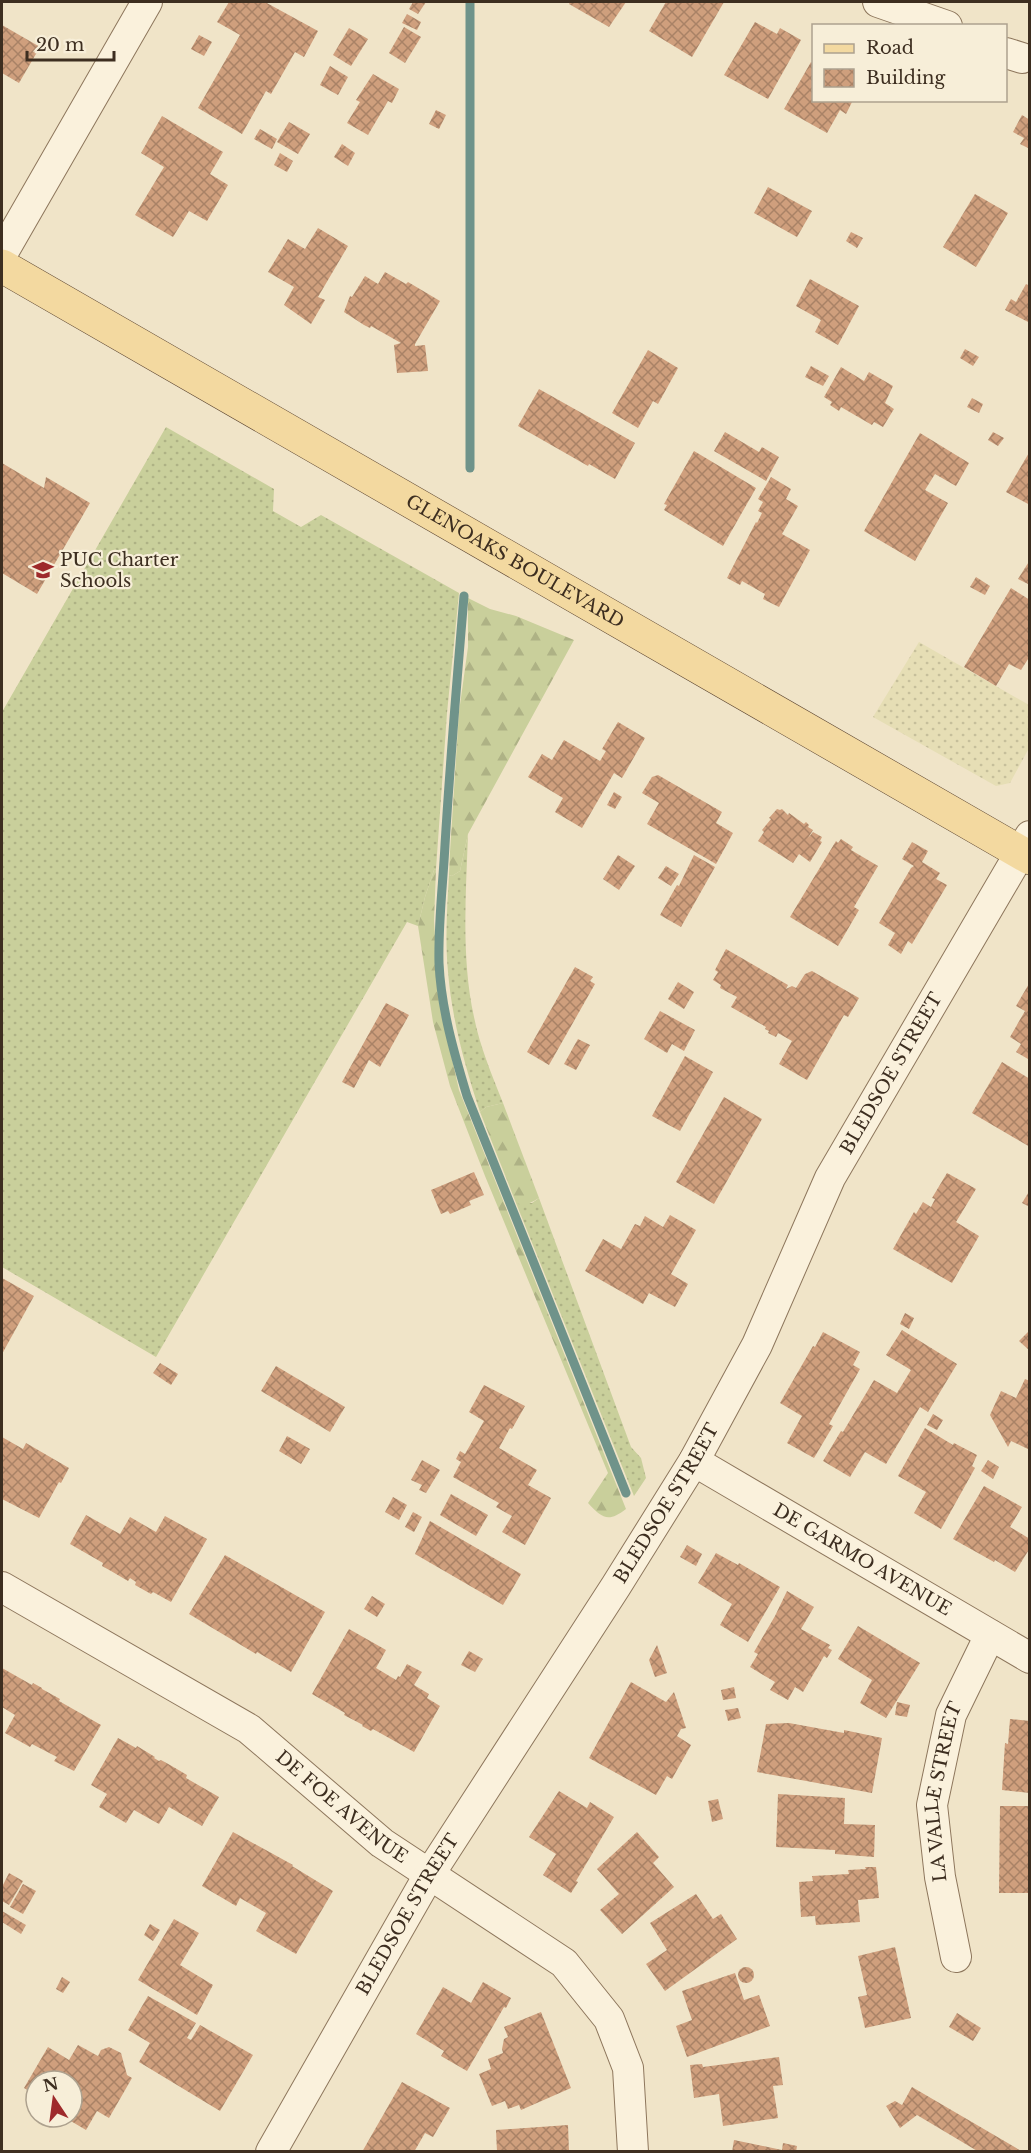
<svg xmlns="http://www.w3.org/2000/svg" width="1031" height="2153" viewBox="0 0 1031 2153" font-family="'Libre Baskerville',serif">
<defs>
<pattern id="farmland-dots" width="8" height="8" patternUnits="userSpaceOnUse" patternTransform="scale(1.5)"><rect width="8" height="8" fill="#e6deb5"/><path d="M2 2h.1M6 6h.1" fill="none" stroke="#c6bf9b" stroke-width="1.8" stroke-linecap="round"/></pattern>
<pattern id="grass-dots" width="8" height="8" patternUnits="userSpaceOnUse" patternTransform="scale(1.5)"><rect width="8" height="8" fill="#c9cf9b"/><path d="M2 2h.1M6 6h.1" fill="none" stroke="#aeb285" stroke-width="1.8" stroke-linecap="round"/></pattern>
<pattern id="forest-firs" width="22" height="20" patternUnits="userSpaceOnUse" patternTransform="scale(1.5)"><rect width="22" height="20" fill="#c9cf9b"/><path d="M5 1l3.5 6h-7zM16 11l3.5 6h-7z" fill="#aeb285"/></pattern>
<pattern id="building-cross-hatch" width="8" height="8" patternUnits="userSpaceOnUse" patternTransform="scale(1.5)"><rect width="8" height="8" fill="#cf9f7d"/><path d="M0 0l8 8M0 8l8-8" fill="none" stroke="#a98266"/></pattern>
</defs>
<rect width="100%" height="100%" fill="#f0e4c8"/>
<path fill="url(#farmland-dots)" d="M919,642L1029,705V748L1010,783L996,786L873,717Z"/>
<g fill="url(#grass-dots)">
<path d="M166,427L274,489L273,511L301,527L321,515L459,593L447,713L436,869L434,870L425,897L418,926L407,922L156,1357L2,1267V712Z"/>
<path d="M468,834C466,894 461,958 474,1017C480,1047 492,1075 503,1103L486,1107L480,1112C465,1066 452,1020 448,972C445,940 447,908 449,875L452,876L460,871Z"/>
<path d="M539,1198L631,1447L641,1458L646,1478L634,1496L516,1203H532Z"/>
</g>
<g fill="url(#forest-firs)">
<path d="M468,598L490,609L516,616L574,640L468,834L460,871L452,876L449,875L450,852L459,712L468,647Z"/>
<path d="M436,869L434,921L439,1001L459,1090L626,1509C608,1523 602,1518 588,1503L608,1473L485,1176L450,1086L433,1022L418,926L425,897L434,870Z"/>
<path d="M503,1103L539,1198C531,1203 525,1206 516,1203L480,1112L486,1107Z"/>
</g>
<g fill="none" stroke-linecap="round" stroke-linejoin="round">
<g stroke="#6f938a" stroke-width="9">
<path d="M470,2V468"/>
<path d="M464,596C457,679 450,762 445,845C443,884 438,924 439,963C441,1008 454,1053 467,1096L626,1493"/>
</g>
</g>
<g fill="url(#building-cross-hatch)">
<path d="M229,2H265L318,31L304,57L295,52L271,94L266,91L242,134L198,108L240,35L217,22Z"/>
<path d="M413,2H426L418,14L409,9Z"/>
<path d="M570,2H626L609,27L569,4Z"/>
<path d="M666,2H724L692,57L649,31Z"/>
<path d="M407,14L421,22L417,30L402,23Z"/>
<path d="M755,22L777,34L780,28L801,40L768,99L724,75Z"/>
<path d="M2,25L40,47L19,83L2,73Z"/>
<path d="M404,27L421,37L405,63L389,53Z"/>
<path d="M349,28L368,39L351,66L333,55Z"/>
<path d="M199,35L212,42L204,56L191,49Z"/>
<path d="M811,62L814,64V100H853L846,114L840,110L827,133L784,109Z"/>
<path d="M330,66L348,77L338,95L320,85Z"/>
<path d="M373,74L399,89L392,103L388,101L368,135L347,123L360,102L356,100Z"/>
<path d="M436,110L446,115L439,129L429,124Z"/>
<path d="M1022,115L1030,120V149L1020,144L1024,138L1013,132Z"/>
<path d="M162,116L223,152L210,174L228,185L207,221L189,211L173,237L135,215L164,167L141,153Z"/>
<path d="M289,122L310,134L298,154L277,142Z"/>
<path d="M260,129L277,139L272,149L254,139Z"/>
<path d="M342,144L355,153L348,166L334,157Z"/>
<path d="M280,153L293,161L287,172L274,165Z"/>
<path d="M768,187L812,211L797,237L754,213Z"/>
<path d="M975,194L1008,213L976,267L943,247Z"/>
<path d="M318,228L348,246L318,297L325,300L311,324L284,305L294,287L268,272L288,239L305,249Z"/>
<path d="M851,232L863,238L857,248L846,241Z"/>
<path d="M385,272L406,284L408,282L440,301L415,344V346L425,345L428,371L397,373L394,345L401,343L371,326L370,328L364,325L344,312L350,296L352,297L365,276L378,284Z"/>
<path d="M810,279L859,306L838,345L815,332L821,320L796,306Z"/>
<path d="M1026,284L1030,286V323L1005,310L1011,299L1016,302Z"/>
<path d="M965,349L979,357L973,366L960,358Z"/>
<path d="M648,350L678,368L658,404L653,401L638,428L612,413Z"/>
<path d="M811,366L829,376L823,386L805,377Z"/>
<path d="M841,367L864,381L869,372L893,386L885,403L894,409L883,427L874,422L872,425L841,407L839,411L830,405L832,402L824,397Z"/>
<path d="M539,389L635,443L615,479L589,464L588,466L518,426Z"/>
<path d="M972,398L983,404L979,413L967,407Z"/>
<path d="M725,432L759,452L762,447L779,457L766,481L714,451Z"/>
<path d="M993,432L1004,438L998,446L988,440Z"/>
<path d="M920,433L969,463L956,486L935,474L925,490L948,503L915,561L864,531Z"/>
<path d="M694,451L756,488L723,546L664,510L667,505L664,504Z"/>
<path d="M1030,451V505L1006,492Z"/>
<path d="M2,463L44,488L46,477L90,503L37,594L2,573Z"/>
<path d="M771,477L791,489L786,499L798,506L782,534L810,550L779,607L763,599L765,594L742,581L740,585L727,578L756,522L757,523L762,513L758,511L763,502L758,499Z"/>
<path d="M1030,560V585L1018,579Z"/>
<path d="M976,577L990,586L985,595L970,587Z"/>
<path d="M1011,588L1030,600V656L1021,670L1009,664L996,686L964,667Z"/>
<path d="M618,722L645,738L622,778L614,773L582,828L555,812L563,798L528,777L542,754L552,760L564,740L600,761L606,751L602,749Z"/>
<path d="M658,775L722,812L716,823L733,833L716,864L647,824L659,803L642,793L652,777Z"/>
<path d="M614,792L622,797L615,809L607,805Z"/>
<path d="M777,809L780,810L782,809L788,815L789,813L804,824L806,822L809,825L808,827L813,830L808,838L813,832L822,837L820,841L822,842L810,862L799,854L793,863L758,841L764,832L762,830L771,819L769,818Z"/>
<path d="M841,839L853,847L851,850L878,866L854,907L859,910L838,946L790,917L836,841L838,843Z"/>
<path d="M912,842L928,851L922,862L940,873L936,879L947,885L912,944L908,941L901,954L888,945L895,933L879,923L911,868L914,866L902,859Z"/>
<path d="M618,855L635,866L619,890L603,879Z"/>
<path d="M694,855L715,867L681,927L660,915L677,885L679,886Z"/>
<path d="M666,866L679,874L671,886L658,878Z"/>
<path d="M726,949L788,985L786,989L792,986L796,988L805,974L812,971L859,998L848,1017L844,1015L807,1080L779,1064L792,1041L778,1033L776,1037L768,1033L769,1031L765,1029L766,1027L731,1007L737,997L720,988L721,985L713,980L718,972L715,970Z"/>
<path d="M575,967L593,977L590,981L595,984L549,1065L527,1052Z"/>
<path d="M678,982L694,992L684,1009L668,999Z"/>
<path d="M1030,982V1056L1028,1059L1016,1052L1021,1044L1010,1037L1025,1011L1016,1006Z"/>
<path d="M386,1003L409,1015L380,1067L369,1060L354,1088L342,1082Z"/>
<path d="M660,1011L695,1030L684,1051L672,1044L667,1053L644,1039Z"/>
<path d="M578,1039L590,1045L576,1070L564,1064Z"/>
<path d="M685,1056L713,1072L680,1131L652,1116Z"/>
<path d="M1002,1062L1030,1079V1147L972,1113Z"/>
<path d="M724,1097L762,1119L714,1204L676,1182Z"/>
<path d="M474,1172L484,1195L469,1201L471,1205L450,1214L448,1211L441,1214L431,1190Z"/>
<path d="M947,1173L976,1189L956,1222L979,1236L952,1283L893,1249L914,1212L916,1214L923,1202L931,1207L935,1199L932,1198Z"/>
<path d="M1030,1190V1207L1022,1203Z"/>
<path d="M670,1215L696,1230L671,1274L688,1284L675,1307L649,1293L643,1304L585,1271L603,1239L621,1249L635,1224L640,1226L645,1216L663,1227Z"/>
<path d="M2,1278L34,1296L2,1354Z"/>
<path d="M905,1313L914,1318L909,1329L900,1324Z"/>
<path d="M902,1330L957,1364L928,1412L920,1407L886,1464L865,1452L850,1477L823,1461L841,1431L843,1432L874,1380L897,1393L911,1370L886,1355Z"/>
<path d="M1030,1330V1351L1019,1341Z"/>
<path d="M823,1332L860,1352L853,1365L860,1369L829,1424L833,1426L814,1458L787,1443L802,1416L780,1403L813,1346L815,1347Z"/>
<path d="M160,1363L178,1374L171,1385L153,1373Z"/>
<path d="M276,1366L345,1407L330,1432L261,1391Z"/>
<path d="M1025,1379L1030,1381V1450L1011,1441L1008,1447L990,1415L1001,1391L1016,1398Z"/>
<path d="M484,1385L525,1406L512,1429L510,1428L499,1448L537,1470L528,1485L551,1498L525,1545L502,1532L512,1516L496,1507L499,1503L453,1477L461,1462L456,1459L460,1451L465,1454L484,1421L469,1412Z"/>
<path d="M933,1414L943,1420L937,1430L927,1425Z"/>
<path d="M925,1428L953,1445L954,1443L977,1455L972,1466L975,1468L941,1529L914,1513L926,1492L898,1476Z"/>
<path d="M287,1436L310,1449L301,1464L279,1451Z"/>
<path d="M2,1437L23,1449L26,1443L69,1468L61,1483L59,1482L39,1518L2,1499Z"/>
<path d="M422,1460L440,1470L426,1493L419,1490L422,1485L411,1480Z"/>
<path d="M988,1460L999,1467L993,1479L981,1471Z"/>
<path d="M984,1486L1022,1507L1010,1527L1030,1539V1548L1015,1572L995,1560L994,1562L953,1539Z"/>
<path d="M451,1494L488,1515L476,1536L440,1515Z"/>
<path d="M393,1497L407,1505L399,1520L385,1512Z"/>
<path d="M413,1512L422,1517L414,1532L405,1527Z"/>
<path d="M86,1515L120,1534L130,1517L156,1532L165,1516L207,1539L171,1602L153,1592L151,1594L135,1585L136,1582L130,1578L128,1581L111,1571L102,1566L103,1563L70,1544Z"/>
<path d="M430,1521L521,1574L503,1605L415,1554Z"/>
<path d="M687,1545L702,1554L696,1566L680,1557Z"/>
<path d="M716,1553L738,1565L739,1563L780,1587L748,1642L720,1625L732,1604L698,1583Z"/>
<path d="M225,1555L325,1612L291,1672L257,1652L256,1654L189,1614Z"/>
<path d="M787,1591L814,1607L801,1629L830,1645L828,1648L832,1650L827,1658L824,1656L803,1692L795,1687L788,1700L770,1690L775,1682L750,1667L758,1654L754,1652L775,1616Z"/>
<path d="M372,1596L385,1604L377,1617L364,1609Z"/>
<path d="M858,1626L920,1663L886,1718L860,1703L872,1680L838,1659Z"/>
<path d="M349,1629L386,1650L376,1668L396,1680L398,1676L400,1677L407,1664L422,1672L414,1685L429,1694L427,1698L440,1706L414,1752L373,1729L371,1731L362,1726L363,1725L344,1715L345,1713L312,1694Z"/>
<path d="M657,1645L667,1673L655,1677L649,1660Z"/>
<path d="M469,1651L483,1659L475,1672L461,1665Z"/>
<path d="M2,1668L32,1685L33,1683L42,1688V1689L60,1699L59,1701L101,1725L74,1771L54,1761L57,1757L32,1744L30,1747L5,1733L15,1715L2,1707Z"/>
<path d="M631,1682L666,1702L674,1692L686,1728L681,1729L677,1736L691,1745L672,1779L667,1776L656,1795L589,1758Z"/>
<path d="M734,1687L736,1698L723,1700L721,1690Z"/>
<path d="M897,1702L910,1705L907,1717L895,1715Z"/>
<path d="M738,1708L741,1718L728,1721L725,1710Z"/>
<path d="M1010,1719L1030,1721V1793L1002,1790L1005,1743L1008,1744Z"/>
<path d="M789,1723L844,1733V1730L882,1738L872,1793L757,1772L766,1724Z"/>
<path d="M118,1738L136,1748L137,1746L155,1757L154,1758L159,1761L161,1760L170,1765L187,1775L186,1778L219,1797L202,1826L169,1807L159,1824L134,1810L126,1823L99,1807L107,1794L91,1785Z"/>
<path d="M559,1791L587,1808L590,1802L614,1817L576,1881L578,1882L571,1893L543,1875L556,1854L529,1837Z"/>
<path d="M778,1794L845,1798L844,1824L875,1825L874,1857L835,1854V1850L776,1847Z"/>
<path d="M718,1799L723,1819L712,1822L708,1801Z"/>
<path d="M1000,1806H1030V1893H999Z"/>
<path d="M233,1832L293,1865L292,1866L333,1891L296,1954L256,1931L266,1913L240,1898L236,1906L202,1886Z"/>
<path d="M637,1832L659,1857L653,1863L674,1887L622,1934L600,1910L619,1894L597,1869Z"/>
<path d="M865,1867H876L879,1898L858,1900L860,1922L816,1925L815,1916L801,1917L799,1882L813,1881L812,1876L849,1874L848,1870L866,1869Z"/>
<path d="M9,1873L23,1881L9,1905L2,1901V1887Z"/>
<path d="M23,1884L36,1891L23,1914L10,1907Z"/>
<path d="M696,1894L713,1919L721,1914L737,1939L665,1991L646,1964L667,1950L650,1923Z"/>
<path d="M2,1911L26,1925L21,1934L2,1922Z"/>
<path d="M174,1919L199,1933L180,1965L213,1985L197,2015L138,1980Z"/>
<path d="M150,1924L160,1930L153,1941L144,1935Z"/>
<path d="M895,1947L911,2018L865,2028L858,1997L867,1995L858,1956Z"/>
<circle cx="746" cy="1975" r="8"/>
<path d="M735,1973L744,2000L759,1995L770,2026L687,2057L676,2026L692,2020L682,1991Z"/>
<path d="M62,1977L70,1982L63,1993L56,1989Z"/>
<path d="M483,1982L511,1998L506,2008L504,2007L467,2071L441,2056L444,2051L416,2034L443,1987L471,2003Z"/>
<path d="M148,1996L196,2023L187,2038L191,2040L200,2025L253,2055L220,2111L139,2062L150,2043L128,2030Z"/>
<path d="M541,2012L571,2088L521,2110L519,2105L508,2109L505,2101L492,2106L479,2074L491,2069L488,2059L503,2053L502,2049L504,2039L508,2037L504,2027Z"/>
<path d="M957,2013L981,2028L973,2041L949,2027Z"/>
<path d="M78,2045L98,2056L101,2050L109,2047L121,2053L127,2075L132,2078L109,2118L97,2111L86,2130L64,2117H72V2081H36V2095L24,2088L48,2047L69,2060Z"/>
<path d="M779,2057L783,2085L773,2086L778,2118L723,2126L719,2094L694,2098L690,2065L702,2064L703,2067Z"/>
<path d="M402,2082L450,2108L433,2137L425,2133L414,2152H362Z"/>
<path d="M912,2087L1023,2152H979L917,2115L900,2128L886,2106L895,2101L902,2105Z"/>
<path d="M568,2125L569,2152H497L496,2130Z"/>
<path d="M734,2140L782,2150L783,2143L797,2146L796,2152H732Z"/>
</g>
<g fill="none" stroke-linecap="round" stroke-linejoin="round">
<defs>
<g id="minor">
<path d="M878,2L947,26"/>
<path d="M1006,53L1022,58"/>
<path d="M2,254L147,2"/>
<path id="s1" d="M694,1461L1030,1658"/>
<path id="s2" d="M2,1587L249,1729L382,1843L564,1963L609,2019L628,2068L633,2152"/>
<path id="s3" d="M956,1957L940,1877L932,1805L951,1715L990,1635"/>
<path id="s4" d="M271,2152L429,1875L616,1586L694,1461L757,1345L830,1178L1030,836"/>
</g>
<g id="major">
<path id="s5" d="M2,266L1030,858"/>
</g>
</defs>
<use href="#minor" stroke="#8d765c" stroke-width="32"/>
<use href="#major" stroke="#5b4430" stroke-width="34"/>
<use href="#minor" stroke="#faf1dc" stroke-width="30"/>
<use href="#major" stroke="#f3d9a0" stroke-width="33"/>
</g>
<defs>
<symbol id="school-bare" viewBox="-9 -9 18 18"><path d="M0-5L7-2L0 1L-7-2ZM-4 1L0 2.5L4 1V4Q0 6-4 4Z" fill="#9e2a2b" stroke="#f7eed8" stroke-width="2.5" paint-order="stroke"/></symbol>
</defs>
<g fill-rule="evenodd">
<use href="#school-bare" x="28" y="555" width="30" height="30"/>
</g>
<g text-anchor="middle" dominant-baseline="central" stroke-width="4.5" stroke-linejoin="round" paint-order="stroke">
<g font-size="18" fill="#3d2e20" stroke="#f7eed8" text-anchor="start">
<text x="60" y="560">PUC Charter<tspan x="60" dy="21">Schools</tspan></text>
</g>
<g font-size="18" fill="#3d2e20" stroke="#f7eed8">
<text stroke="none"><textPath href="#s5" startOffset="592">GLENOAKS BOULEVARD</textPath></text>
<text stroke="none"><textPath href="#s4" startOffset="1246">BLEDSOE STREET</textPath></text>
<text stroke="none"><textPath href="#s4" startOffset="760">BLEDSOE STREET</textPath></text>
<text stroke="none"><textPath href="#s1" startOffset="195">DE GARMO AVENUE</textPath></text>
<text stroke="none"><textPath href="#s3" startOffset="168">LA VALLE STREET</textPath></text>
<text stroke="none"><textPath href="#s2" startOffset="406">DE FOE AVENUE</textPath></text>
<text stroke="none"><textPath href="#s4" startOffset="274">BLEDSOE STREET</textPath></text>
</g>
</g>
<rect width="1031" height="2153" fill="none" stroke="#3d2e20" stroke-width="6"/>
<rect x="812" y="24" width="195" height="78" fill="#f7eed8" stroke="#ada18e" stroke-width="1.5"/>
<rect x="824" y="44" width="30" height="9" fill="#f3d9a0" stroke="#ada18e" stroke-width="1.5"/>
<text x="866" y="54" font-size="18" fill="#3d2e20">Road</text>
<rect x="824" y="69" width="30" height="18" fill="url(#building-cross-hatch)" stroke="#ada18e" stroke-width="1.5"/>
<text x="866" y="84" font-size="18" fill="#3d2e20">Building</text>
<g transform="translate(54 2099) rotate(347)"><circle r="28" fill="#f7eed8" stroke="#ada18e" stroke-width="1.5"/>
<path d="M0-4.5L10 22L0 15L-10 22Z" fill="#9e2a2b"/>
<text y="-9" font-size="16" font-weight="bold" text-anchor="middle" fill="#3d2e20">N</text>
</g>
<path d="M27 51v9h87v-9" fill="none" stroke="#3d2e20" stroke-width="3"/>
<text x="36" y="51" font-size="18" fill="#3d2e20" stroke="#f7eed8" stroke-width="4.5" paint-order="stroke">20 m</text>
</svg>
